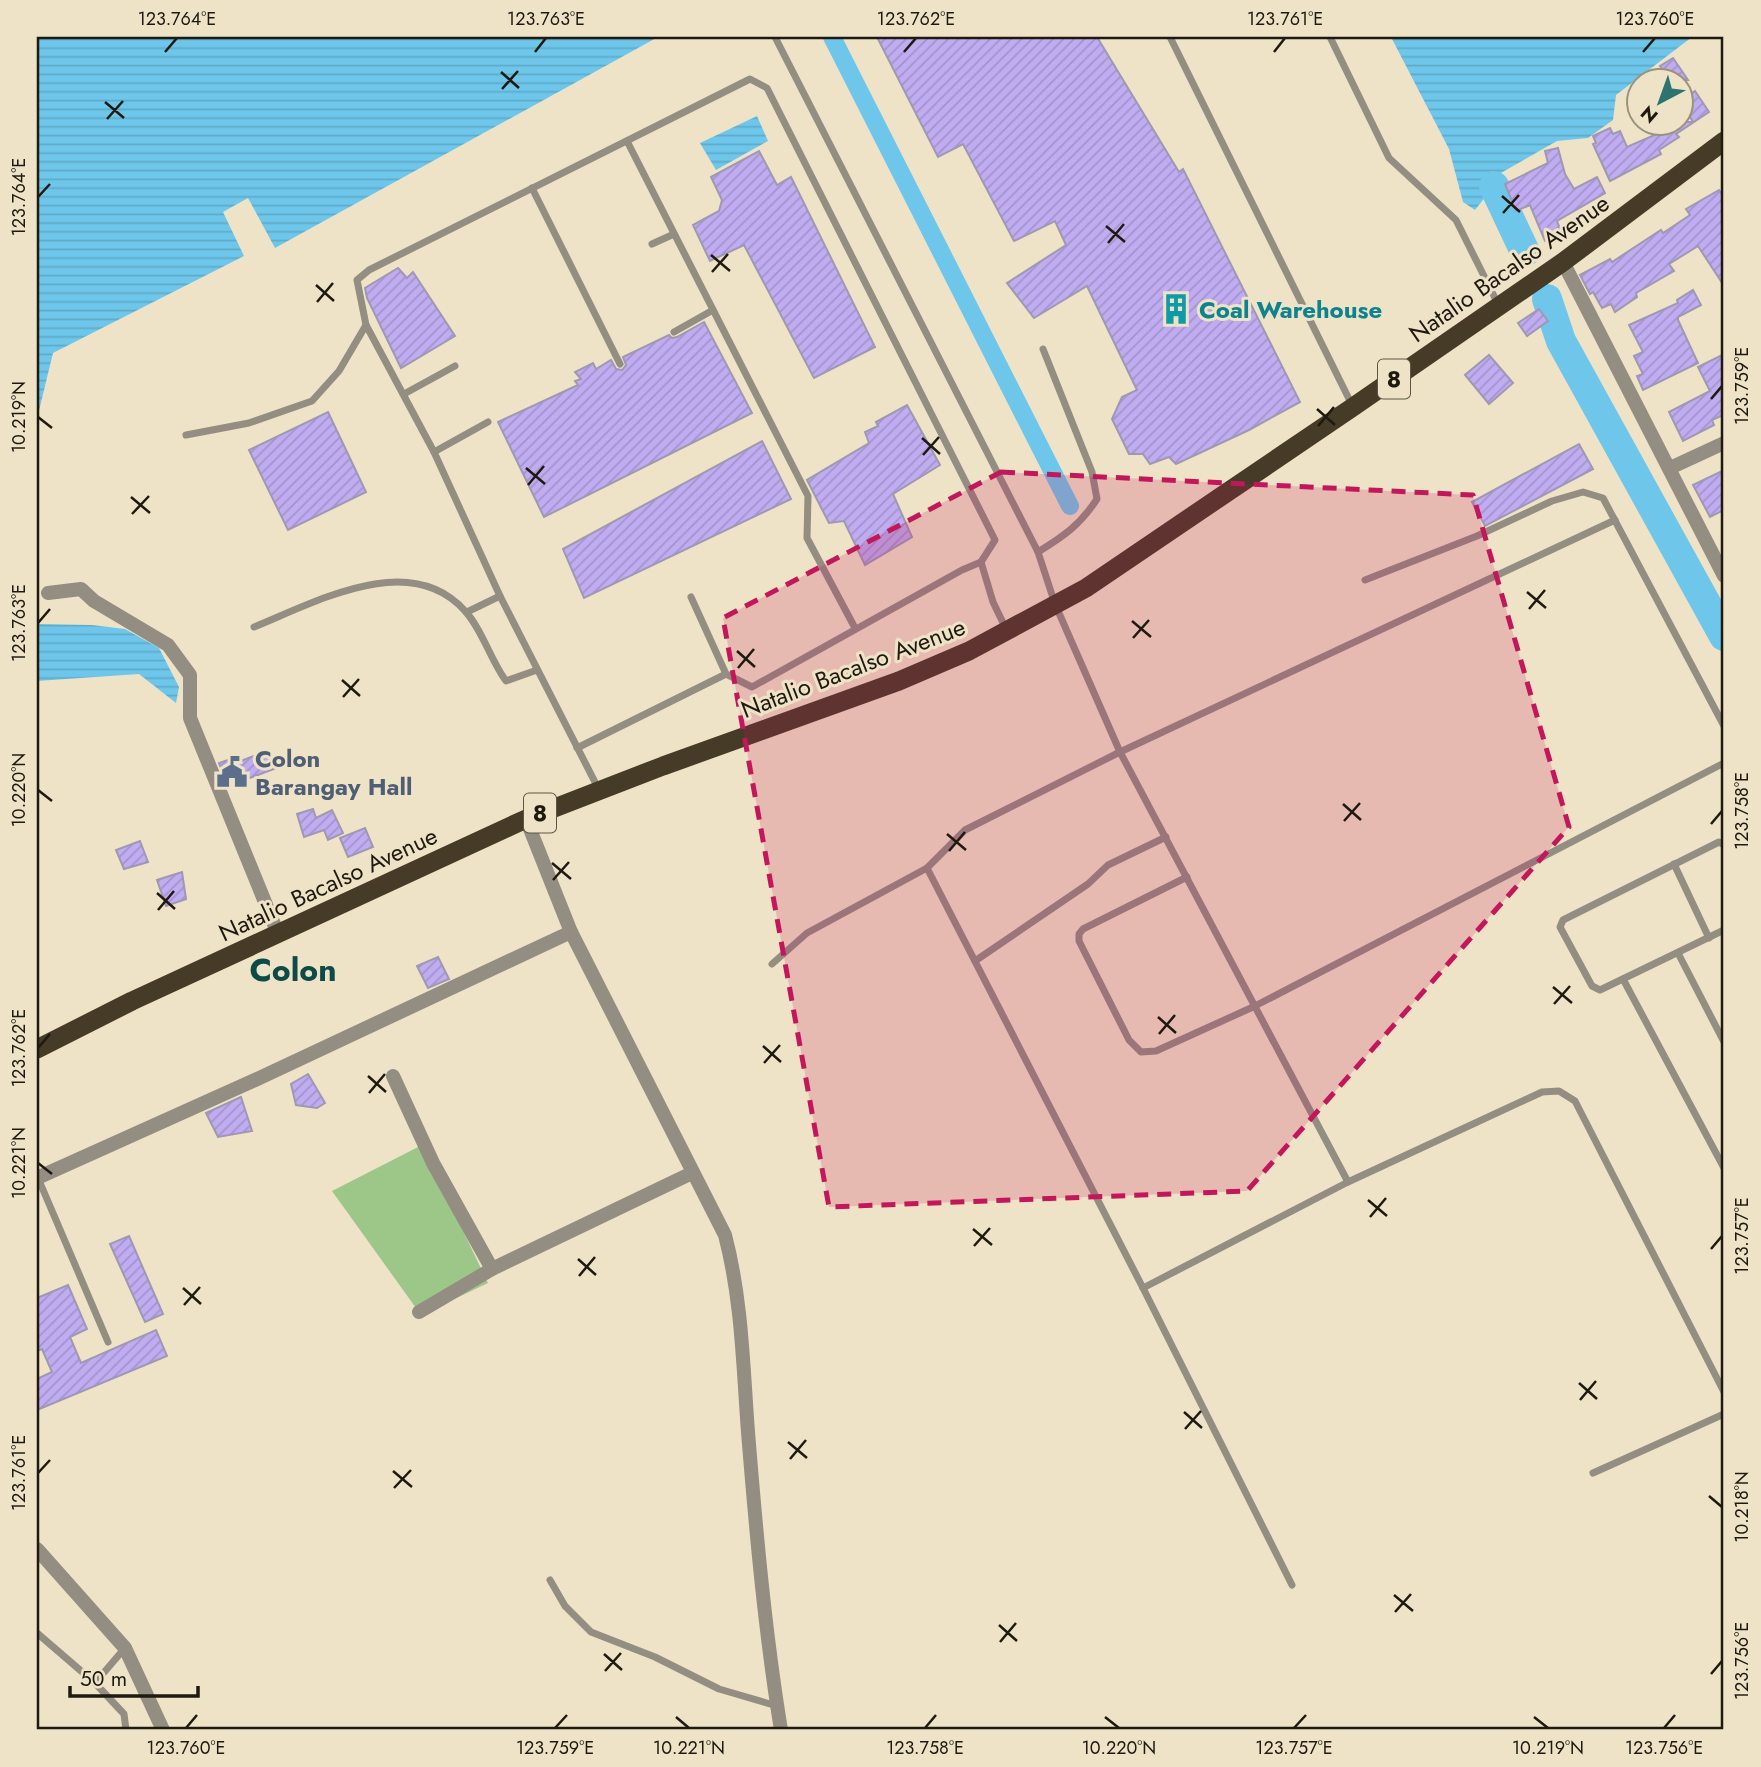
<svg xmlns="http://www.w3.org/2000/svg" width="1761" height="1767" viewBox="0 0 1761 1767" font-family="Jost,sans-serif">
<defs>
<pattern id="water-rules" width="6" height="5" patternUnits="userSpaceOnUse" patternTransform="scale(1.75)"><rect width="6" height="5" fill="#6ec7eb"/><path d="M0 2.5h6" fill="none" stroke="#5faac8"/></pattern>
<pattern id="building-hatch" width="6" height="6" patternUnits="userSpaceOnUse" patternTransform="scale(1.75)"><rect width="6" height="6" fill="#bfacf1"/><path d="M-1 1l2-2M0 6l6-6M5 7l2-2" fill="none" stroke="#a493ce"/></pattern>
</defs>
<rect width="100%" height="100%" fill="#efe3c7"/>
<path fill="#9dc789" d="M422,1145L488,1283L421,1315L332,1191Z"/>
<g fill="url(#water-rules)">
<path d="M37,37H658L275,248L248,198L223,212L244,256L53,353L37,419Z"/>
<path d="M1391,37H1692L1616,95L1613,120L1588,138L1557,141L1499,174L1494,186L1475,210L1463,202L1449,149Z"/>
<path d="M757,116L768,141L716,170L700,143Z"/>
<path d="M37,624L92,625L125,629L159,648L179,687L176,703L139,674L37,681Z"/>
</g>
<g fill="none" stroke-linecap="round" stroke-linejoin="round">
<path stroke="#6ec7eb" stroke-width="18" d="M832,37L1070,506"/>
<g stroke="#6ec7eb" stroke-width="30">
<path d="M1494,186L1525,252"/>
<path d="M1547,299L1561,341L1724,636"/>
</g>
</g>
<g fill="url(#building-hatch)" stroke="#9f98b3" stroke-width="2">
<path d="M877,37H1097L1179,172L1183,169L1300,402L1249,430L1176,464L1169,457L1150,464L1143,454H1129L1112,419L1122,397L1137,390L1087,286L1034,318L1007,283L1066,245L1055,221L1014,241L963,144L938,157Z"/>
<path d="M1673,58L1688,80H1670L1660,66Z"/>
<path d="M1695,91L1709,112L1676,134L1679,137L1659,150L1661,154L1610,181L1593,144L1596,143L1593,136L1610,128L1613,134L1620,131L1627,147L1657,134L1650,122H1693L1681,101Z"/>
<path d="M1558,148L1565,174L1574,189L1597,177L1605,193L1557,221L1562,234L1545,241L1530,205L1516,211L1505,184L1548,163L1545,151Z"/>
<path d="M759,151L777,185L791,177L875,347L814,378L744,245L710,261L693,225L719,211L722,200L711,177Z"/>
<path d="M1719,190L1724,197V286L1698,246L1669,264L1674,271L1636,293L1637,297L1615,312L1611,304L1602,308L1593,292L1590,294L1580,275L1610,259L1612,262L1661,230L1663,233L1690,215L1686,209Z"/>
<path d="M398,268L407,278L413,272L455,336L401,368L367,298L365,288Z"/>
<path d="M1693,290L1701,305L1678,317V320L1698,363L1643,390L1637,376L1643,374L1634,356L1643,352L1629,325L1678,303L1677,300Z"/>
<path d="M1539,309L1548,321L1527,336L1518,323Z"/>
<path d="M704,322L752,413L544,517L498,422L578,385L575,381L581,379L575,372L593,363L596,369L611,360L616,369L622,370L626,365L623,357L669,335L672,338L677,337Z"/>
<path d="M1724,354V418L1723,415L1712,420L1714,425L1683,441L1669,412L1710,391L1698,367Z"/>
<path d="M1489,355L1513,383L1489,404L1465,375Z"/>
<path d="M907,405L940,465L893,494L912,537L865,565L844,521L829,523L807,480L869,443L865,432L878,426L876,422Z"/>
<path d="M328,412L366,492L288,530L249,450Z"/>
<path d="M762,441L791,499L584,598L563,549Z"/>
<path d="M1579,444L1593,469L1485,526L1472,502Z"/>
<path d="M1724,470V510L1710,517L1693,485Z"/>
<path d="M266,751L274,769L228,786L219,763L239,756L241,761Z"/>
<path d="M313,809L316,818L332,810L343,833L328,840L324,830L304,837L297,814Z"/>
<path d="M365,828L373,847L348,857L340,838Z"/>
<path d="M140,841L148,862L124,869L116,850Z"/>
<path d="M182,872L186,899L166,906L157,880Z"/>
<path d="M438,957L449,979L428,988L417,966Z"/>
<path d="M308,1074L325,1103L317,1108L296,1105L291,1084Z"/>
<path d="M241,1097L252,1131L218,1137L206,1113Z"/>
<path d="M129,1236L163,1314L145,1322L110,1244Z"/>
<path d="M68,1285L87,1329L70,1337L81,1363L156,1330L167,1356L37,1410V1379L52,1372L42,1349L37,1351V1298Z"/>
</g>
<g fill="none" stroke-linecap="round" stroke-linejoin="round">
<g stroke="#938d82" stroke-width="7">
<path d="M775,37L1038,552L1055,604L1120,752L1348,1182"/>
<path d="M1170,37L1353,407"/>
<path d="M1330,37L1389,158L1456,220L1499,306"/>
<path d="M627,141L808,496L807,538L855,628"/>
<path d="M532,188L620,364"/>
<path d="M652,244L674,234"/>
<path d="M674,332L713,310"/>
<path d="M404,394L455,366"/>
<path d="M186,435L249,423L312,401L339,371L366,325"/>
<path d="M434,452L488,422"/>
<path d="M1038,552C1064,536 1080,525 1097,499L1092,472L1043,349"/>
<path d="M1365,580L1477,536L1552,501L1583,492L1603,498L1724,726"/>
<path d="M691,597L726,674L752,687L962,570L981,562"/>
<path d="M467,612L500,596"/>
<path d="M254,627C316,602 410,549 465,611C482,629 491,661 506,681L537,670"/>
<path d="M577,748L726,674"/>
<path d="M599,790L500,596L434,452L366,325L357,280L369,270L750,79L767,88L995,540L981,562L993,602L1006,629"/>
<path d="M1724,845L1719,842L1563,920L1560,927L1592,986L1600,990L1724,930"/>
<path d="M1674,864L1709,938"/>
<path d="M1187,877L1083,929L1079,934V941L1129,1040L1141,1052L1156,1051L1253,1007L1724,763"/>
<path d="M1678,953L1724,1042"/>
<path d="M975,961L1088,884L1108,865L1166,837"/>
<path d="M772,964L807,933L927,868"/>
<path d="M1623,979L1724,1168"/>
<path d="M38,1178L108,1342"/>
<path d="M1143,1288L1348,1182L1542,1092L1559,1091L1575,1101L1724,1392"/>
<path d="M1593,1473L1724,1414"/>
<path d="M550,1580L565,1606L591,1632L655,1657L719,1689L777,1706"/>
<path d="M1292,1585L1143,1288L927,868L965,830L1120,752L1615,520"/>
<path d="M37,1633L95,1683L124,1714L126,1730"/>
<path d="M95,1683L124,1649"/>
</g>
<g stroke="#938d82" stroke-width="14">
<path d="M1563,262L1724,576"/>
<path d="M1670,468L1724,443"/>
<path d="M48,593L81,589L94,601L168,645L190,675V718L278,934"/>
<path d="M526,819L571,932L725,1235C742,1300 743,1366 748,1432C756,1531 765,1632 781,1730"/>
<path d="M393,1076L433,1163L492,1269"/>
<path d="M37,1178L255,1080L571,932"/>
<path d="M419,1312L492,1269L692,1173"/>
<path d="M37,1549L125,1648L163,1730"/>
</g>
<path stroke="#463b26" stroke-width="19" d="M37,1049L132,1001L526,819L663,766L899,681L969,651L1086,588L1353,407L1563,262L1724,141"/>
</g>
<path fill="#c2185b" fill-opacity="0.2" stroke="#c2185b" stroke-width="5" stroke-dasharray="14 9" stroke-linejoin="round" d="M1001,472L1473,495L1569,827L1247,1191L829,1207L723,618Z"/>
<path fill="none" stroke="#1e1a10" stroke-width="2.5" d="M165,52L177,38M535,52L546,38M904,52L916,38M1274,52L1285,38M1643,52L1655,38M501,72L519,88M502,89L518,71M105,102L124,118M107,119L123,101M1502,196L1520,212M38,197L50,184M1503,213L1519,195M1106,226L1125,242M1108,243L1124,224M711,255L730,271M712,272L728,254M316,285L334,301M317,302L333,283M1711,399L1722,386M1317,409L1335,425M38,417L52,428M1318,426L1334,407M922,438L940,454M923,455L939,437M526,468L545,484M528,485L544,466M131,497L150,513M132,514L149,496M1527,592L1546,608M1529,609L1545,590M1132,621L1151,637M38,623L50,609M1133,638L1149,620M737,651L755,667M738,668L754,649M342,680L360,696M343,697L359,679M38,790L52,801M1343,804L1361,820M1344,821L1360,803M1711,824L1722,811M947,834L966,850M949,851L965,832M552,863L571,879M553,880L569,862M157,893L175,909M158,910L174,891M1553,987L1572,1003M1554,1004L1570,986M1158,1017L1176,1033M1159,1034L1175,1015M763,1046L781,1062M38,1048L50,1034M764,1063L780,1045M368,1076L386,1092M369,1093L385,1074M38,1163L52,1174M1368,1200L1387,1216M1370,1217L1386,1198M973,1229L992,1245M974,1246L990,1228M1711,1249L1722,1236M578,1259L596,1275M579,1276L595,1257M183,1288L201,1304M184,1305L200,1287M1579,1383L1597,1399M1580,1400L1596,1381M1184,1412L1202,1428M1185,1429L1201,1411M788,1442L807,1458M790,1459L806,1440M393,1471L412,1487M38,1473L50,1460M394,1488L411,1470M1709,1496L1722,1507M1394,1595L1413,1611M1395,1612L1411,1594M999,1625L1017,1641M1000,1642L1016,1623M604,1654L622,1670M605,1671L621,1653M1711,1674L1722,1661M676,1717L689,1728M1105,1717L1119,1728M1534,1717L1548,1728M186,1728L197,1715M555,1728L567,1715M925,1728L936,1715M1294,1728L1306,1715M1664,1728L1675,1715"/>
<defs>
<symbol id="building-bare" viewBox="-9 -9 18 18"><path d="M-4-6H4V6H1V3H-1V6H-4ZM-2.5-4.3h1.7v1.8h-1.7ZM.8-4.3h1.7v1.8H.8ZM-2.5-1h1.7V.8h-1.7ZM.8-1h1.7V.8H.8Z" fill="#0f9aa8" stroke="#efe3c7" stroke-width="2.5" paint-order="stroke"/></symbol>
<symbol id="civic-bare" viewBox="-9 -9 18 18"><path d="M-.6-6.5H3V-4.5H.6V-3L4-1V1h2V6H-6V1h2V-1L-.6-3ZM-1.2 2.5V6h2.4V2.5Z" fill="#5c6f8a" stroke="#efe3c7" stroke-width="2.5" paint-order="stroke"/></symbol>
</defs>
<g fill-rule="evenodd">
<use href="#building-bare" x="1154" y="287" width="44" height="44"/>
<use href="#civic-bare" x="210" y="750" width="44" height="44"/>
</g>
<g text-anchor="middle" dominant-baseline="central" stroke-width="6" stroke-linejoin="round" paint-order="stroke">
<g fill="#efe3c7" stroke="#5d5647" stroke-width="2">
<rect x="1378" y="359.5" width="32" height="39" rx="5"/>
<rect x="524" y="793.5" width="32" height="39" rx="5"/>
</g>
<g font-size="23" font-weight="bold" fill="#1e1a10">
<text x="1394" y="379">8</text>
<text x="540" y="813">8</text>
</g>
<g font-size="24" fill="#1e1a10" stroke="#efe3c7">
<text transform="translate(1509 268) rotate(-35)">Natalio Bacalso Avenue</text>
<text transform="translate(853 668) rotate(-21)">Natalio Bacalso Avenue</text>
<text transform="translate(328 884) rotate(-25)">Natalio Bacalso Avenue</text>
</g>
<g font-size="24" font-weight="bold" fill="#0d838f" stroke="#efe3c7" text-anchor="start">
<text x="1199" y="309">Coal Warehouse</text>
</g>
<g font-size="24" font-weight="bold" fill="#4e5e75" stroke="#efe3c7" text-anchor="start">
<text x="255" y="758">Colon<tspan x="255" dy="28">Barangay Hall</tspan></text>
</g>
<g font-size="32" font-weight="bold" fill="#0c4b47" stroke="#efe3c7">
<text x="293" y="970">Colon</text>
</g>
</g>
<rect width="1761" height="1767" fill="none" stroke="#efe3c7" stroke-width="77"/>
<g transform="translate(1660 102) rotate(221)"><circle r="33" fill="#efe3c7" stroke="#9b937e" stroke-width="2"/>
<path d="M0-5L12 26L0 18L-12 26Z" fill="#2b746f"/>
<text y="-10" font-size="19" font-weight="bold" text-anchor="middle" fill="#1e1a10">N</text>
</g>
<path d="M70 1686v10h128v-10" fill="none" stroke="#1e1a10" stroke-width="3.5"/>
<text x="80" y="1686" font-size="21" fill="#1e1a10" stroke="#efe3c7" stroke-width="5" paint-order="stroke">50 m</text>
<rect x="38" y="38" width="1684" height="1690" fill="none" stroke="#1e1a10" stroke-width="2.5"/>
<g font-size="18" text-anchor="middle" fill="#1e1a10">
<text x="177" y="25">123.764°E</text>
<text x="546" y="25">123.763°E</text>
<text x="916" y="25">123.762°E</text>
<text x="1285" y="25">123.761°E</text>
<text x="1655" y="25">123.760°E</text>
<text transform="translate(19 197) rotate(-90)" y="6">123.764°E</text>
<text transform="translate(1742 386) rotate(-90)" y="6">123.759°E</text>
<text transform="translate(19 417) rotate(-90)" y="6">10.219°N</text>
<text transform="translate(19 623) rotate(-90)" y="6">123.763°E</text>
<text transform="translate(19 790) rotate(-90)" y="6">10.220°N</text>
<text transform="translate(1742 811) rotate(-90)" y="6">123.758°E</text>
<text transform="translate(19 1048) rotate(-90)" y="6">123.762°E</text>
<text transform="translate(19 1163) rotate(-90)" y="6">10.221°N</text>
<text transform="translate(1742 1236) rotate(-90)" y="6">123.757°E</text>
<text transform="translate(19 1473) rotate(-90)" y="6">123.761°E</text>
<text transform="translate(1742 1507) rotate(-90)" y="6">10.218°N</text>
<text transform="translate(1742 1661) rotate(-90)" y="6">123.756°E</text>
<text x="186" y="1754">123.760°E</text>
<text x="555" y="1754">123.759°E</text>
<text x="689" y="1754">10.221°N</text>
<text x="925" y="1754">123.758°E</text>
<text x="1119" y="1754">10.220°N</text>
<text x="1294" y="1754">123.757°E</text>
<text x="1548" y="1754">10.219°N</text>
<text x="1664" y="1754">123.756°E</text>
</g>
</svg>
